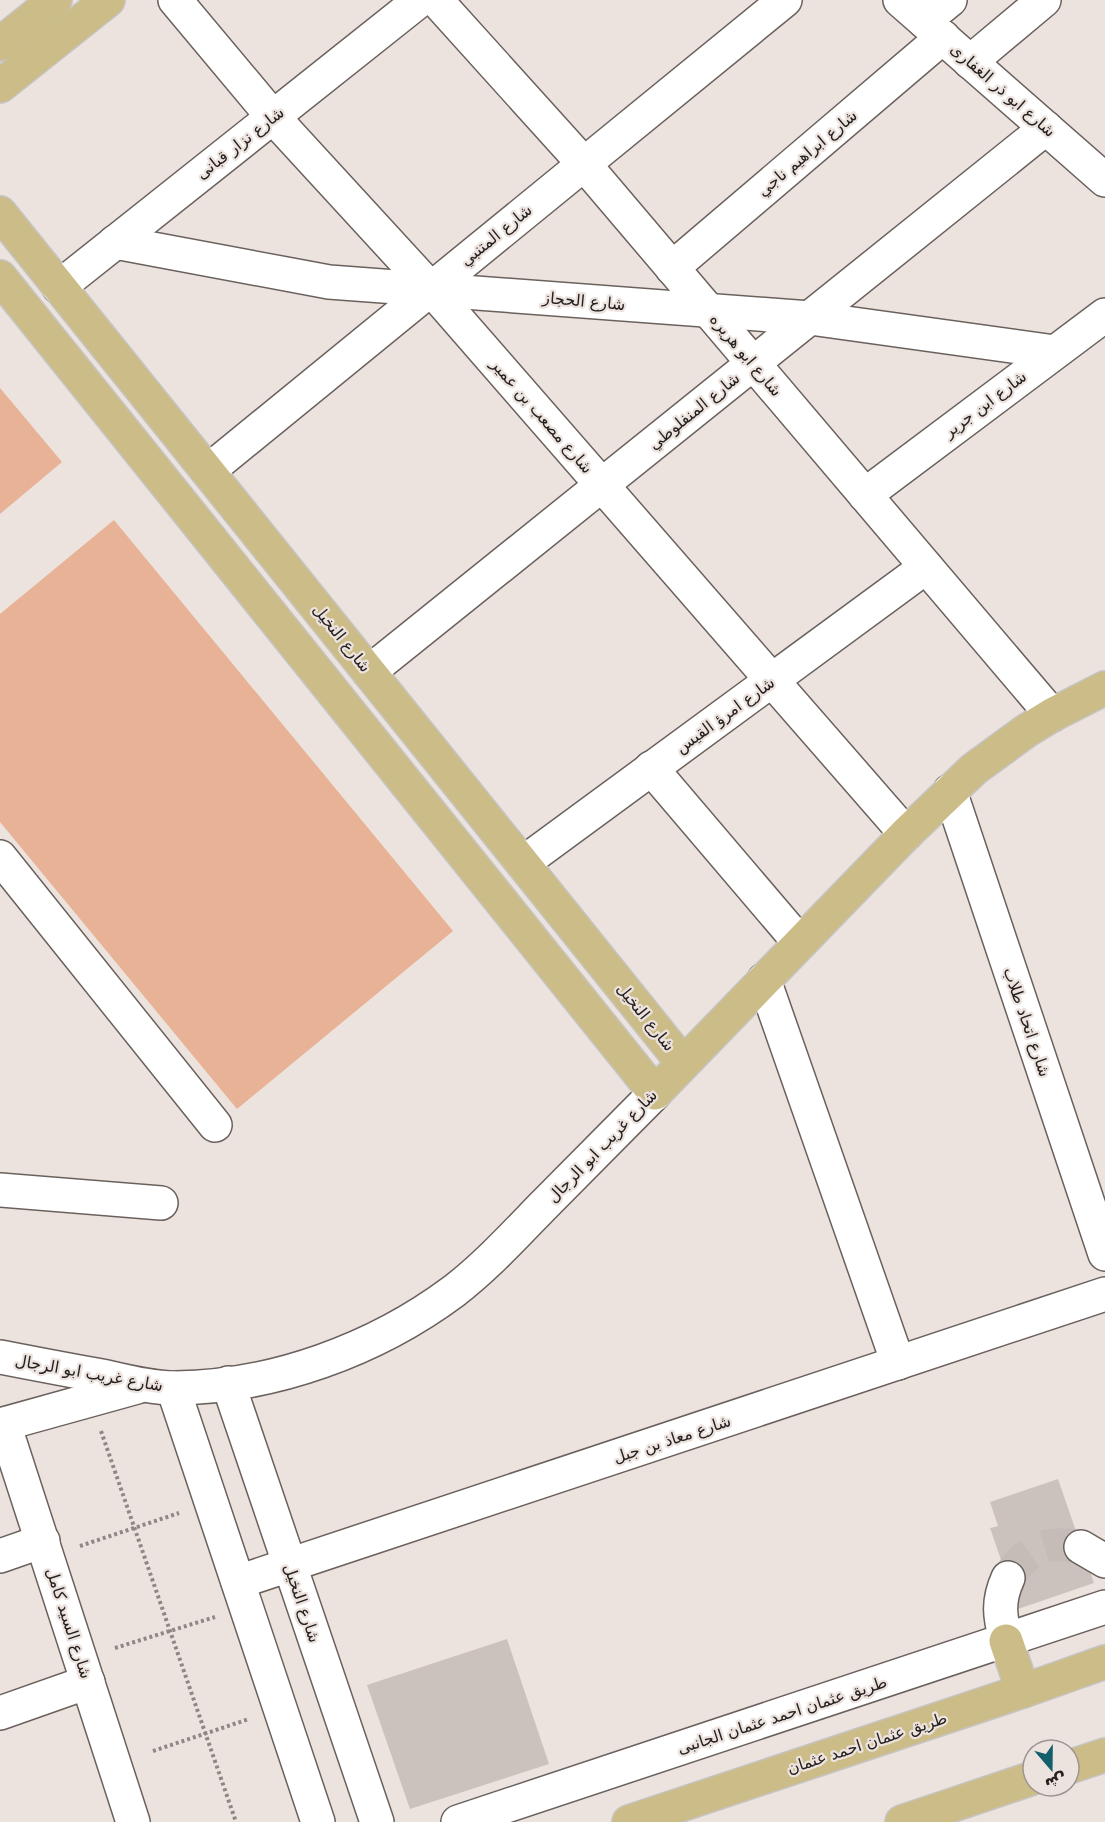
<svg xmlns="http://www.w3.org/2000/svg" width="1105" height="1822" viewBox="0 0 1105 1822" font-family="'DejaVu Sans',Vazirmatn,sans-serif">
<rect width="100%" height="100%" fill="#ede3de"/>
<g fill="#e7b295">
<path d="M0,388L62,462L0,514Z"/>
<path d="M114,520L453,931L237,1109L0,822V614Z"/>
</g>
<g fill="#ccc2bd">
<path d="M1058,1479L1094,1583L1018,1609L990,1528L998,1526L990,1502Z"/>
<path d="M507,1639L549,1764L410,1809L367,1685Z"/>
</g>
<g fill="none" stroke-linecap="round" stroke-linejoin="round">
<path stroke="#c5bcb8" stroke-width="33" stroke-dasharray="33 16" stroke-linecap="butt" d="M1008,1578C1027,1548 1047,1540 1081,1547"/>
<defs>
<g id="minor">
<path d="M175,0L273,117L431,289L906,834"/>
<path d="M436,0L584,164L1052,715"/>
<path d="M900,0L1105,180"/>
<path d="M924,21L950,0"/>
<path d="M970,62L1044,0"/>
<path d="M115,242L329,282L810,318L1055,352"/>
<path d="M672,268L943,37"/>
<path d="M59,287L420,0"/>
<path d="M208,471L785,0"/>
<path d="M865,495L1105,315"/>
<path d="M369,672L1046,128"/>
<path d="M651,768L800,943"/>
<path d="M950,791L1105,1254"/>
<path d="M0,857L215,1125"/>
<path d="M523,863L926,567"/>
<path d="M764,980L898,1363"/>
<path d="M0,1190L161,1203"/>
<path d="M0,1357C36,1364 72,1371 107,1377C129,1382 152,1388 175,1388C273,1387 375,1350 454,1291C485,1267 512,1238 540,1209C578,1171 616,1132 655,1093"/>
<path d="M228,1383L377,1822"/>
<path d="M173,1388L318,1822"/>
<path d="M4,1424L133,1822"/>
<path d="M0,1425L137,1387"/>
<path d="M1081,1547L1105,1561"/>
<path d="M0,1556L43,1541"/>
<path d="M238,1582L1105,1294"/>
<path d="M1006,1641C1000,1617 997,1602 1008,1578"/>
<path d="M0,1713L88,1682"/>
<path d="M458,1822L1105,1607"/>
</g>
<g id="major">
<path d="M0,44L55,0"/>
<path d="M0,86L108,0"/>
<path d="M0,213L683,1063"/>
<path d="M0,277L655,1093L906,834L974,769L1026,731L1052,715L1105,688"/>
<path d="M1006,1641L1023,1691"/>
<path d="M1069,1767L1105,1755"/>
<path d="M629,1822L1023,1691L1105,1662"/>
<path d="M902,1822L1033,1778"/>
</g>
</defs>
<use href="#minor" stroke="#6a615d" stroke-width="36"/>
<use href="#major" stroke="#c6c5c5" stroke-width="36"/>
<g stroke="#8e8784" stroke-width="4" stroke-dasharray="3 3" stroke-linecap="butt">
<path d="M101,1431L236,1822"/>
<path d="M80,1546L179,1513"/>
<path d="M115,1648L215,1617"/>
<path d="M153,1751L249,1719"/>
</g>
<use href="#minor" stroke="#fff" stroke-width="33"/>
<use href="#major" stroke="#cbbc88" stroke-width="33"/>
</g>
<g text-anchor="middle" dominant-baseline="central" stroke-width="4.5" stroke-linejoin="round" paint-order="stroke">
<g font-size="16" fill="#252120" stroke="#ede3de">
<text transform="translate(1003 90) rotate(41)">شارع ابو ذر الغفارى</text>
<text transform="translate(240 143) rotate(-38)">شارع نزار قبانى</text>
<text transform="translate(807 153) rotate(-40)">شارع ابراهيم ناجي</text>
<text transform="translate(496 235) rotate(-39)">شارع المتنبي</text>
<text transform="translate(584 301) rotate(5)">شارع الحجاز</text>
<text transform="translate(746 355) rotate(50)">شارع ابو هريره</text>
<text transform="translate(985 404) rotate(-37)">شارع ابن جرير</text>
<text transform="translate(694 411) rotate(-39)">شارع المنفلوطي</text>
<text transform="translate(542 416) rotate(49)">شارع مصعب بن عمير</text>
<text transform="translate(342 638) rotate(51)">شارع النخيل</text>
<text transform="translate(725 715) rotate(-36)">شارع امرؤ القيس</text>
<text transform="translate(646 1017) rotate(51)">شارع النخيل</text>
<text transform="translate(1027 1022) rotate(71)">شارع اتحاد طلاب</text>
<text transform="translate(602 1146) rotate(-46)">شارع غريب ابو الرجال</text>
<text transform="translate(89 1373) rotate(10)">شارع غريب ابو الرجال</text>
<text transform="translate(672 1439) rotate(-18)">شارع معاذ بن جبل</text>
<text transform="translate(302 1603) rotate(71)">شارع النخيل</text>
<text transform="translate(69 1623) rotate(72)">شارع السيد كامل</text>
<text transform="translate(782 1715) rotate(-18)">طريق عثمان احمد عثمان الجانبى</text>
<text transform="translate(867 1743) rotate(-18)">طريق عثمان احمد عثمان</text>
</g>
</g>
<g transform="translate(1051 1768) rotate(160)"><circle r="28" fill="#ede3de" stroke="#9d9592" stroke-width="1.5"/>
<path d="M0-4.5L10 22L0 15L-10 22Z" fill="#13606c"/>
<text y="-9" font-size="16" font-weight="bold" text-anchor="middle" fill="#252120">ش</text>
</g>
</svg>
